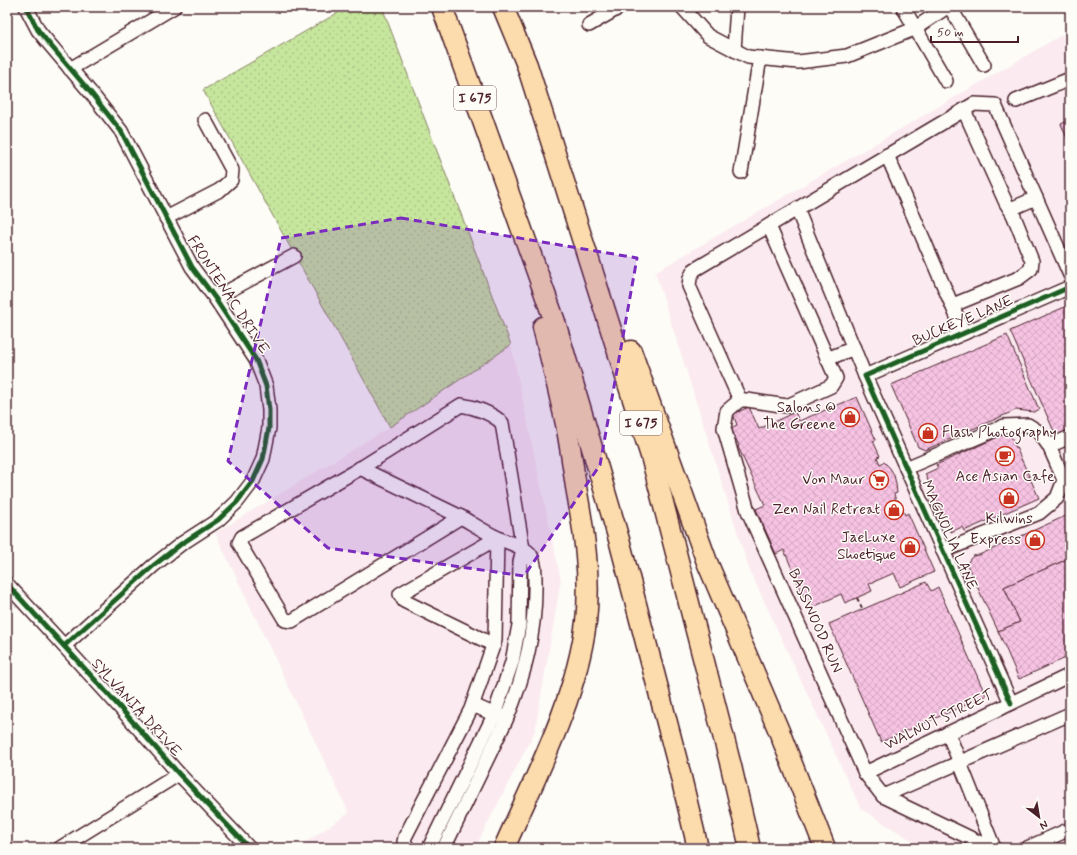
<svg xmlns="http://www.w3.org/2000/svg" width="1077" height="855" viewBox="0 0 1077 855" font-family="Mynerve,sans-serif">
<defs>
<pattern id="grass-dots" width="8" height="8" patternUnits="userSpaceOnUse"><rect width="8" height="8" fill="#c6e59d"/><path d="M2 2h.1M6 6h.1" fill="none" stroke="#acc487" stroke-width="1.8" stroke-linecap="round"/></pattern>
<pattern id="building-cross-hatch" width="8" height="8" patternUnits="userSpaceOnUse"><rect width="8" height="8" fill="#f6c3e2"/><path d="M0 0l8 8M0 8l8-8" fill="none" stroke="#d4a7c2"/></pattern>
</defs>
<rect width="100%" height="100%" fill="#fdfcf7"/>
<filter id="ink" filterUnits="userSpaceOnUse"><feTurbulence type="fractalNoise" baseFrequency=".025" numOctaves="2"/><feDisplacementMap in="SourceGraphic" scale="8" xChannelSelector="R" yChannelSelector="G"/><feConvolveMatrix kernelMatrix="1 2 1 2 8 2 1 2 1" color-interpolation-filters="sRGB"/></filter>
<g filter="url(#ink)">
<g fill="#fbebf1">
<path d="M1070,30V848H924L861,809L749,569L655,272Z"/>
<path d="M511,345L561,580L535,731L475,848H297L349,813L215,533L390,427Z"/>
</g>
<path fill="url(#grass-dots)" stroke="#888264" d="M348,7H382L511,345L390,427L203,90Z"/>
<g fill="url(#building-cross-hatch)" stroke="#4a1f2b">
<path d="M1070,120V145L1061,124Z"/>
<path d="M1067,306L1070,312V430L1056,436L1010,331Z"/>
<path d="M1007,335L1038,407H1039L1040,409L1034,412L1016,410L925,450L918,447L891,385Z"/>
<path d="M857,397L876,440L873,441L880,456L877,457L880,464L884,462L890,468L894,475L896,484L897,493L894,494L896,501L898,500L905,515L908,513L934,572L900,587L894,573L869,584L872,591L845,603L841,594L809,609L784,550L776,554L756,509L765,505L738,447L739,446L731,428L737,425L733,414L749,407L759,429L795,412L799,421Z"/>
<path d="M1009,432L1039,498L964,531L962,527L951,532L925,474L938,468L936,465Z"/>
<path d="M1070,514V558L1004,587L1020,622L998,631L968,567L967,564L970,559L973,556L979,555Z"/>
<path d="M1070,558V656L1019,679L998,631L1020,622L1004,587Z"/>
<path d="M926,582L931,591L938,587L986,696L881,742L829,624Z"/>
</g>
<g fill="none" stroke-linecap="round" stroke-linejoin="round">
<defs>
<g id="minor">
<path d="M26,7L38,30L46,40L91,93L121,131L192,267L215,298L256,360L266,386L269,410V428L263,459L253,481L237,502L218,520L181,544L153,566L64,646"/>
<path d="M682,7L708,36L748,57L798,62L847,56L914,29L947,7"/>
<path d="M903,7L946,81"/>
<path d="M950,7L984,65"/>
<path d="M589,25L620,7"/>
<path d="M734,50L737,7"/>
<path d="M70,69L174,7"/>
<path d="M1016,101L1070,79"/>
<path d="M964,110L1006,203L1013,214"/>
<path d="M887,155L964,333"/>
<path d="M741,172L760,58"/>
<path d="M797,209L865,376L1011,703"/>
<path d="M166,218L220,190L231,180L232,170L205,120"/>
<path d="M215,298L294,256"/>
<path d="M953,305L1019,278L1031,269L1032,261L1013,214V208L1036,198"/>
<path d="M827,359L854,348"/>
<path d="M865,376L1070,287"/>
<path d="M740,400H747L787,406L831,386L836,378L769,226"/>
<path d="M1049,446L1070,437"/>
<path d="M360,468L461,517"/>
<path d="M906,468L1004,426L1028,425L1039,432L1049,446L1064,480L1057,498L1039,513L943,551"/>
<path d="M7,584L108,694L179,774L249,848"/>
<path d="M494,645L404,601L400,594L497,538"/>
<path d="M473,705L502,718"/>
<path d="M948,733L994,848"/>
<path d="M865,773L1070,675"/>
<path d="M883,796L1070,714"/>
<path d="M60,848L179,774"/>
<path d="M408,848L404,842L405,837L471,709L495,640L497,538"/>
<path d="M429,848L494,715L512,662L519,625L520,562L523,549L502,423C492,413 474,407 461,405L364,466L242,537L239,543L285,620L292,621L461,517C473,524 485,532 498,538C506,542 525,547 530,554C535,561 535,573 535,581C536,629 525,676 506,720L444,848"/>
<path d="M991,848L883,796L865,773L748,511L724,428L727,411L740,400L689,286L690,278L694,270L974,104L995,105L1070,275"/>
<path d="M1027,848L1070,829"/>
</g>
<g id="highway">
<path d="M442,7L555,322L620,543L678,765L698,848"/>
<path d="M503,7L527,65L651,456L731,766L750,848"/>
<path d="M631,351L707,562L779,731L825,848"/>
<path d="M504,848C536,775 576,701 586,622C591,576 584,531 576,487C573,466 570,445 566,424C559,392 551,359 543,327"/>
</g>
</defs>
<use href="#minor" stroke="#4a1f2b" stroke-width="16"/>
<use href="#highway" stroke="#4a1f2b" stroke-width="23"/>
<path stroke="#4a1f2b" stroke-width="2" stroke-dasharray="4 3" stroke-linecap="butt" d="M857,598L863,610"/>
<use href="#minor" stroke="#fdfcf7" stroke-width="13"/>
<use href="#highway" stroke="#fcdcac" stroke-width="20"/>
<defs>
<g id="cycleway">
<path d="M26,7L38,30L46,40L91,93L121,131L192,267L215,298L256,360L266,386L269,410V428L263,459L253,481L237,502L218,520L181,544L153,566L64,646"/>
<path d="M7,584L108,694L179,774L249,848"/>
<path d="M1011,703L865,376L1070,287"/>
</g>
</defs>
<use href="#cycleway" stroke="#fdfcf7" stroke-width="8"/>
<use href="#cycleway" stroke="#1b5e20" stroke-width="5"/>
</g>
</g>
<path fill="#7b2cbf" fill-opacity="0.2" stroke="#7b2cbf" stroke-width="3" stroke-dasharray="8 5" stroke-linejoin="round" d="M401,218L637,258L600,465L524,576L328,548L228,461L281,238Z"/>
<defs>
<symbol id="shop-ring" viewBox="-11 -11 22 22"><circle r="9.5" fill="#fdfcf7" stroke="#c8321e" stroke-width="1.5"/><path d="M-5-2.5h2.3a2.7 3.5 0 0 1 5.4 0H5L5.5 6h-11ZM-1.5-2.5h3a1.5 2.3 0 0 0-3 0Z" fill="#c8321e"/></symbol>
<symbol id="cafe-ring" viewBox="-11 -11 22 22"><circle r="9.5" fill="#fdfcf7" stroke="#c8321e" stroke-width="1.5"/><path d="M-5.5-4.5H6V0H3Q3 3.5 0 3.5H-2.5Q-5.5 3.5-5.5 0ZM3-3.2v2h1.7v-2ZM-6 4.5H4V6H-6Z" fill="#c8321e"/></symbol>
<symbol id="supermarket-ring" viewBox="-11 -11 22 22"><circle r="9.5" fill="#fdfcf7" stroke="#c8321e" stroke-width="1.5"/><path d="M-6-5.5h2.5l.6 2H6L4.5 2H-2.5L-4.4-4H-6ZM-1.5 3.2a1.3 1.3 0 1 0 .1 0ZM3 3.2a1.3 1.3 0 1 0 .1 0Z" fill="#c8321e"/></symbol>
</defs>
<g fill-rule="evenodd">
<use href="#shop-ring" x="839" y="406" width="22" height="22"/>
<use href="#shop-ring" x="917" y="422" width="22" height="22"/>
<use href="#cafe-ring" x="994" y="445" width="22" height="22"/>
<use href="#supermarket-ring" x="868" y="469" width="22" height="22"/>
<use href="#shop-ring" x="998" y="487" width="22" height="22"/>
<use href="#shop-ring" x="883" y="499" width="22" height="22"/>
<use href="#shop-ring" x="1024" y="529" width="22" height="22"/>
<use href="#shop-ring" x="899" y="536" width="22" height="22"/>
</g>
<g text-anchor="middle" dominant-baseline="central" stroke-width="3" stroke-linejoin="round" paint-order="stroke">
<g fill="#fdfcf7" stroke="#806168" stroke-width="1">
<rect x="454" y="86" width="42" height="24" rx="3"/>
<rect x="620" y="411" width="42" height="24" rx="3"/>
</g>
<g font-size="14" font-weight="bold" fill="#4a1f2b">
<text x="475" y="98">I 675</text>
<text x="641" y="423">I 675</text>
</g>
<g font-size="15" fill="#4a1f2b" stroke="#fdfcf7">
<text transform="translate(228 295) rotate(57)">FRONTENAC DRIVE</text>
<text transform="translate(963 321) rotate(-23)">BUCKEYE LANE</text>
<text transform="translate(949 535) rotate(66)">MAGNOLIA LANE</text>
<text transform="translate(815 621) rotate(66)">BASSWOOD RUN</text>
<text transform="translate(136 708) rotate(48)">SYLVANIA DRIVE</text>
<text transform="translate(939 720) rotate(-26)">WALNUT STREET</text>
</g>
<g font-size="15" fill="#4a1f2b" stroke="#fdfcf7" text-anchor="end">
<text x="836" y="408">Salons @<tspan x="836" dy="17">The Greene</tspan></text>
<text x="942" y="433" text-anchor="start">Flash Photography</text>
<text x="1005" y="477" text-anchor="middle">Ace Asian Cafe</text>
<text x="865" y="480">Von Maur</text>
<text x="880" y="510">Zen Nail Retreat</text>
<text x="1009" y="519" text-anchor="middle">Kilwins</text>
<text x="896" y="538">JaeLuxe<tspan x="896" dy="17">Shoetique</tspan></text>
<text x="1021" y="540">Express</text>
</g>
</g>
<rect width="1077" height="855" fill="none" stroke="#fdfcf7" stroke-width="24"/>
<rect x="12" y="12" width="1053" height="831" fill="none" stroke="#4a1f2b" stroke-width="1.5" filter="url(#ink)"/>
<g transform="translate(1039 817) rotate(149)" stroke="#fdfcf7" stroke-width="3" paint-order="stroke">
<path d="M0-3L7 15L0 10L-7 15Z" fill="#4a1f2b"/>
<text y="-6" font-size="11" font-weight="bold" text-anchor="middle" fill="#4a1f2b">N</text>
</g>
<path d="M931 36v6h87v-6" fill="none" stroke="#4a1f2b" stroke-width="2"/>
<text x="937" y="36" font-size="12" fill="#4a1f2b" stroke="#fdfcf7" stroke-width="3" paint-order="stroke">50 m</text>
</svg>
